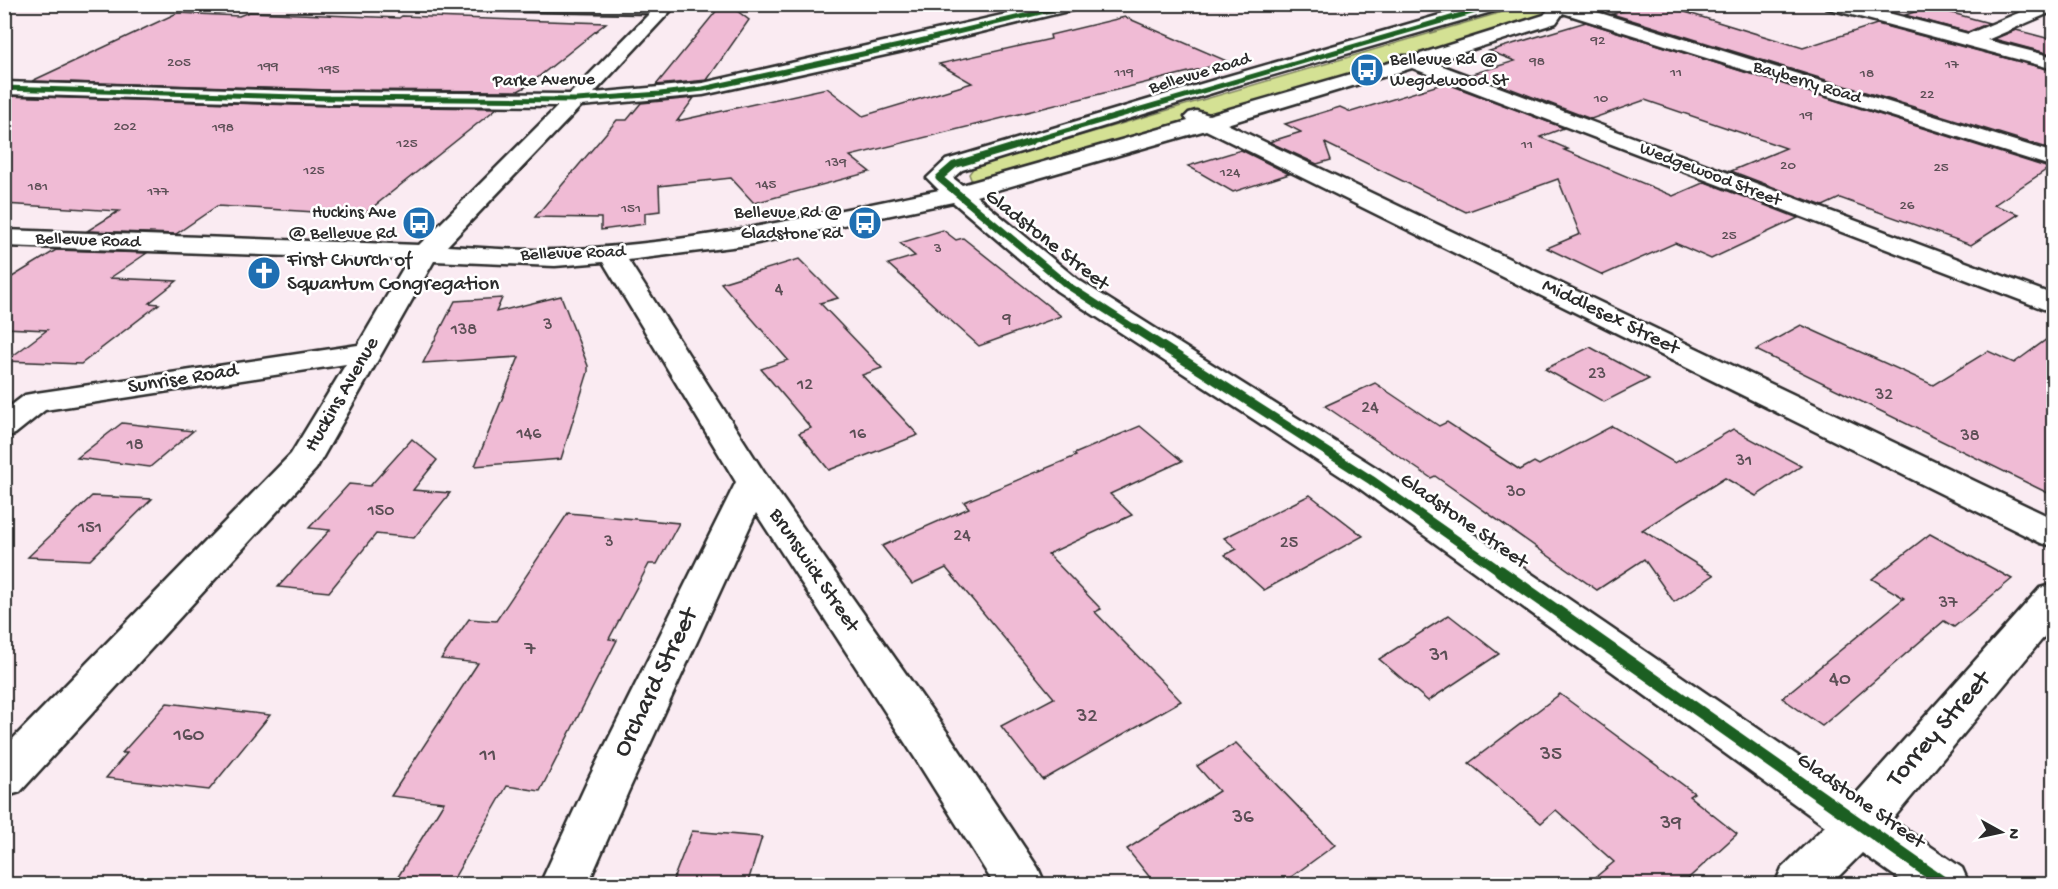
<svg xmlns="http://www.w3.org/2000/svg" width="2058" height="889" viewBox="0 0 2058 889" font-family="'Gochi Hand',sans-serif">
<rect width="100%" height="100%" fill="#faebf2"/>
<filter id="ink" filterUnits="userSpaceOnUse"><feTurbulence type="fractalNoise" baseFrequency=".0167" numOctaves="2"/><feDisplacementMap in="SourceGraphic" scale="12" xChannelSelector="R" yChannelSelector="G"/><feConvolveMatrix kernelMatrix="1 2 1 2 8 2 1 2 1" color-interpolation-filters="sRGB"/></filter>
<g filter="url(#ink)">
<path fill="#d4e194" stroke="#808660" stroke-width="1.5" d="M1523,6L1542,8L1547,12L1534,18L988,184L972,182L969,174L974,167Z"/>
<g fill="#f0bbd5" stroke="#2b2b2b" stroke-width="1.5">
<path d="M722,4H728L749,20L707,80L656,85Z"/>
<path d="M1646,4H1659L1803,48L1877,24L2054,71V150L1612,14Z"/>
<path d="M1930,7L1989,23L1968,32L1905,15Z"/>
<path d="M249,12L399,18L402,16L606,23L527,86L518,91L329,90L32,81L177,13L239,16Z"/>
<path d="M1125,17L1229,62L850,156L870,172L754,203L731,178L659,186L660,211L645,213V224L601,230V218L535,217L617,120H627L641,103L694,98L677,121L827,88L863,116L972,83L939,64L1051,39L1050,35Z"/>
<path d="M1586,22L2049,168L1994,205L2019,214L1971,245L1840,198L1823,206L1731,171L1786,148L1645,100L1591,119L1472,74L1515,61L1489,51Z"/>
<path d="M2016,30L2054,40V55L1994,39Z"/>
<path d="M1445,83L1564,128L1540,137L1568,149L1564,150L1673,196L1705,182L1798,218L1711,259L1675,243L1603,275L1547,248L1580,234L1558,179L1466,212L1325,143L1331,160L1317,164L1269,142L1301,132L1285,124L1340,107L1351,112Z"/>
<path d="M4,96L329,106L497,108L363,215L217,206L176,234L87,231L119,211L4,204Z"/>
<path d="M1241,150L1289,174L1233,192L1188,166Z"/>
<path d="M943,230L956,240L963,238L1061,316L979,346L888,264L915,256L900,243Z"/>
<path d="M56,250L147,253L110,278L177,281L149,303L159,304L81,364L6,361L47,330L4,328V282Z"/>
<path d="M799,259L838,298L820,303L882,368L862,375L918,435L829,470L799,433L811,428L761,369L788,360L721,283Z"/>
<path d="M561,296L588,366V372L561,459L475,466L519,357L423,363L455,301L502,298L496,312Z"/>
<path d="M1801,325L1933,385L1988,351L2014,363L2054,334V496L1756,350Z"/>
<path d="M1590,347L1649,379L1604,402L1545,369Z"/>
<path d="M1375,383L1439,426L1447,422L1520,470L1534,462L1539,465L1612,426L1675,463L1733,429L1801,466L1756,496L1725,478L1642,530L1714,575L1674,602L1644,559L1597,590L1435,476L1431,478L1325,406Z"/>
<path d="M122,423L193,431L150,467L77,458Z"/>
<path d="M1140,426L1182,461L1110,494L1132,515L1048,554L1101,609L1095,612L1181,701L1043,780L1001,726L1054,698L946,568L912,584L882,546L969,508L964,502L1076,456L1074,454Z"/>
<path d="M412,439L437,460L413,490L450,493L414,538L376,534L329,592L278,587L330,530L309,528L349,484L370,486Z"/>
<path d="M1310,495L1363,536L1264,590L1225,555L1237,549L1224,538Z"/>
<path d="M92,496L152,499L90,560L28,557Z"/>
<path d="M568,513L679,523L657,564H649L609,639L617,640L540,791L507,786L450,885H393L444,802L391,796L478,663L441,659L469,619L496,621Z"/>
<path d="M1930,534L2012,579L1954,627L1944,621L1822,726L1782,698L1904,598L1872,579Z"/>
<path d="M1449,615L1499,654L1428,701L1379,659Z"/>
<path d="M1560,694L1694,793L1689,796L1737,834L1681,885H1586L1614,862L1556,810L1541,823L1469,763Z"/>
<path d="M167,703L270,715L209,790L106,778L127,753H122Z"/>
<path d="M1236,743L1335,845L1280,885H1156L1127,849L1219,791L1197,766Z"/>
<path d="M692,831L762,837L747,885H671Z"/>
</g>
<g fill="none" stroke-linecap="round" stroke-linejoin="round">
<defs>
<g id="minor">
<path d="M4,4H14L4,10Z"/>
<path d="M404,4H677L594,93L703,83L1050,4H1082L1080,8L899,52L703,95L581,106L447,246C483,248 520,251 556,250C686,245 813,216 939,190L927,178L946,160L1221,78L1478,4H1507L1505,8L1235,86L962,170L953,178L962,185L1188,121L1185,117L1189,113L1196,111L1209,115L1399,60L1401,56H1414L1544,15L1549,9L1544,4H1571L2054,153V167L1563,13L1556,23L1432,62L2054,295V313L1412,68L1227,124L2054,519V546L2041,543L1206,130L976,196L1077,279L1383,472L1855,795L2040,588L2054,584V625L1892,820L1962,868L1969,884H1906L1862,853L1831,884H1775L1782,868L1825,826L1359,488L1057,291L953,202L748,245L628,260L765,474L947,732L1038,868L1045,884H994L915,758L756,513L628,792L588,884H540L589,778L736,482L603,262L555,266L434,261L316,469L20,792L4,797V748L291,454L346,364L45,410L15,434L4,437V411L25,395L36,393L358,345L408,260L4,246V230L419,245L558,106L329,104L4,94V82L329,92L570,94L650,13L412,9Z"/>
<path d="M1824,4H1854L1968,34L2040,4H2054V11L1987,40L2054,57V69L1826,8Z"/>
</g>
</defs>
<use href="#minor" stroke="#2b2b2b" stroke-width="5"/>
<use href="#minor" fill="#fff" fill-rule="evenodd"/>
<defs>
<g id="cycleway-far3">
<path d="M4,88L329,98L577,100L660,94L703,89L899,46L1074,4"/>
<path d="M1025,143L1499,4"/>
</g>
<path id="cycleway-far2" d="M1030,142L954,165L939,178L1067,285L1137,330"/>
<path id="cycleway-far1" d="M1134,328L1371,480L1503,573"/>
<path id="cycleway" d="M1500,571L1945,884"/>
</defs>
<use href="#cycleway-far3" stroke="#fff" stroke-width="8"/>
<use href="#cycleway-far2" stroke="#fff" stroke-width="10"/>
<use href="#cycleway-far1" stroke="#fff" stroke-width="13"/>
<use href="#cycleway" stroke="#fff" stroke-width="16"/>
<use href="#cycleway-far3" stroke="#1b5e20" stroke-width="5"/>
<use href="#cycleway-far2" stroke="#1b5e20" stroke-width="7"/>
<use href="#cycleway-far1" stroke="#1b5e20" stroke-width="9"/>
<use href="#cycleway" stroke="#1b5e20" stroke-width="12"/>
</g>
</g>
<defs>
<symbol id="bus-disc" viewBox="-11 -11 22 22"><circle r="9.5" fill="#1f6fb2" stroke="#fff"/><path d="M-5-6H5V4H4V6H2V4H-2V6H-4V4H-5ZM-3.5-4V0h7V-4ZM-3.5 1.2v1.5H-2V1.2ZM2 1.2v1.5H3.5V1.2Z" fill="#fff"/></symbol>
<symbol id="church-disc" viewBox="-11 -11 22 22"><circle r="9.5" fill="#1f6fb2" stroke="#fff"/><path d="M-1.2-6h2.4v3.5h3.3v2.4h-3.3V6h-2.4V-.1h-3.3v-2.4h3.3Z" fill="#fff"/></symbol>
</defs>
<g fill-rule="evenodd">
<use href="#bus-disc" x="1348" y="51" width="38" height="38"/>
<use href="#bus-disc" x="400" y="204" width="38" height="38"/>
<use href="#bus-disc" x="846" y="204" width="38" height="38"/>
<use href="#church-disc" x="245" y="254" width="38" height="38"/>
</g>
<g text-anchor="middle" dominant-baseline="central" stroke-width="5" stroke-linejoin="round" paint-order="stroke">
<g font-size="15" fill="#5c4f56">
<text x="1598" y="41">92</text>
<text x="1537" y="62">98</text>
<text x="179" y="63">205</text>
<text x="1952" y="65">17</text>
<text x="268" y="67">199</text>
<text x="329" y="70">195</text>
<text x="1124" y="73">119</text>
<text x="1676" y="73">11</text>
<text x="1867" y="74">18</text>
<text x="1927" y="95">22</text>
<text x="1601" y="99">10</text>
<text x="1806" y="116">19</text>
<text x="125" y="127">202</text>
<text x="223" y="128">198</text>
<text x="407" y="144">125</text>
<text x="1527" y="145">11</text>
<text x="836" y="163">139</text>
<text x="1788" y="166">20</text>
<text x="1941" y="168">25</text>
<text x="314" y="171">125</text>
<text x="1230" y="173">124</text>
<text x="766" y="185">145</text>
<text x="38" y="187">181</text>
<text x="158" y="192">177</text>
<text x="1907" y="206">26</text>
<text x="631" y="209">151</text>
<text x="1729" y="236">25</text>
<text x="938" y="249">3</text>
</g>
<g font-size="18" fill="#2b2b2b" stroke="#fff" text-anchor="end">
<text x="1390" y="60" text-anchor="start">Bellevue Rd @<tspan x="1390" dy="21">Wegdewood St</tspan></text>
<text x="396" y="213">Huckins Ave<tspan x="396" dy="21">@ Bellevue Rd</tspan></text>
<text x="842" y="213">Bellevue Rd @<tspan x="842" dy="21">Gladstone Rd</tspan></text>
</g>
<g font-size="18" fill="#2b2b2b" stroke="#fff">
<text transform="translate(1200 74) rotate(-17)">Bellevue Road</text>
<text transform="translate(544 81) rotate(-1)">Parke Avenue</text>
<text transform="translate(1807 83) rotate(17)">Bayberry Road</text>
<text transform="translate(1710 175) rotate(21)">Wedgewood Street</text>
<text transform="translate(88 241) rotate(2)">Bellevue Road</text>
<text transform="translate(573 254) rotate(-2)">Bellevue Road</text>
</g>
<g font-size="18" fill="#5c4f56">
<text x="779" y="290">4</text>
<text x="1007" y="319">9</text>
<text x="548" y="325">3</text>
<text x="464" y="330">138</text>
<text x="1597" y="374">23</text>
<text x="805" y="385">12</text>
<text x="1884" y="395">32</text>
<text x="1370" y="408">24</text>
<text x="529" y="434">146</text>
<text x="858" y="434">16</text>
<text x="1970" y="436">38</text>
<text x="135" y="445">18</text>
<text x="1744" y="461">31</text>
<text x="1516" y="492">30</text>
<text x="381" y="511">150</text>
<text x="90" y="528">151</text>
<text x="962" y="536">24</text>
<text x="609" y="542">3</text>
<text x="1289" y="543">25</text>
<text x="1948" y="603">37</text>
</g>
<g font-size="21" fill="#2b2b2b" stroke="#fff">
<text transform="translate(1046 241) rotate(38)">Gladstone Street</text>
<text transform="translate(1610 318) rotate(26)">Middlesex Street</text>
<text transform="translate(183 380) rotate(-9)">Sunrise Road</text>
<text transform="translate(343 395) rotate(-60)">Huckins Avenue</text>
<text transform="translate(1463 522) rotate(35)">Gladstone Street</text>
<text transform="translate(813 571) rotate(56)">Brunswick Street</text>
<text transform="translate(1860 802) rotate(35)">Gladstone Street</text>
</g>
<g font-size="21" fill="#2b2b2b" stroke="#fff" text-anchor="start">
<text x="287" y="261">First Church of<tspan x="287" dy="24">Squantum Congregation</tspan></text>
</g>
<g font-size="21" fill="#5c4f56">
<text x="530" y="650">7</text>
<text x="1439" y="656">31</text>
<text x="1840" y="680">40</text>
<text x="1087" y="717">32</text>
<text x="189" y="736">160</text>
<text x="1551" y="755">35</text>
<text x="488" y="756">11</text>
<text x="1243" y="818">36</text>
<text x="1671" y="824">39</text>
</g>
<g font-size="26" fill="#2b2b2b" stroke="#fff">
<text transform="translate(657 683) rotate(-64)">Orchard Street</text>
<text transform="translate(1940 730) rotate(-49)">Torrey Street</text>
</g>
</g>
<rect width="2058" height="889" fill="none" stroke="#fff" stroke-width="24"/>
<rect x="12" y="12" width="2034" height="865" fill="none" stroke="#2b2b2b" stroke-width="2" filter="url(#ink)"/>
<g transform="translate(2001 832) rotate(98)" stroke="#ffffff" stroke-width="4.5" paint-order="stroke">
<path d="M0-4.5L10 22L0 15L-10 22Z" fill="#2b2b2b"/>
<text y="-9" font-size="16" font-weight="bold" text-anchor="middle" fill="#2b2b2b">N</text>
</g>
</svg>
